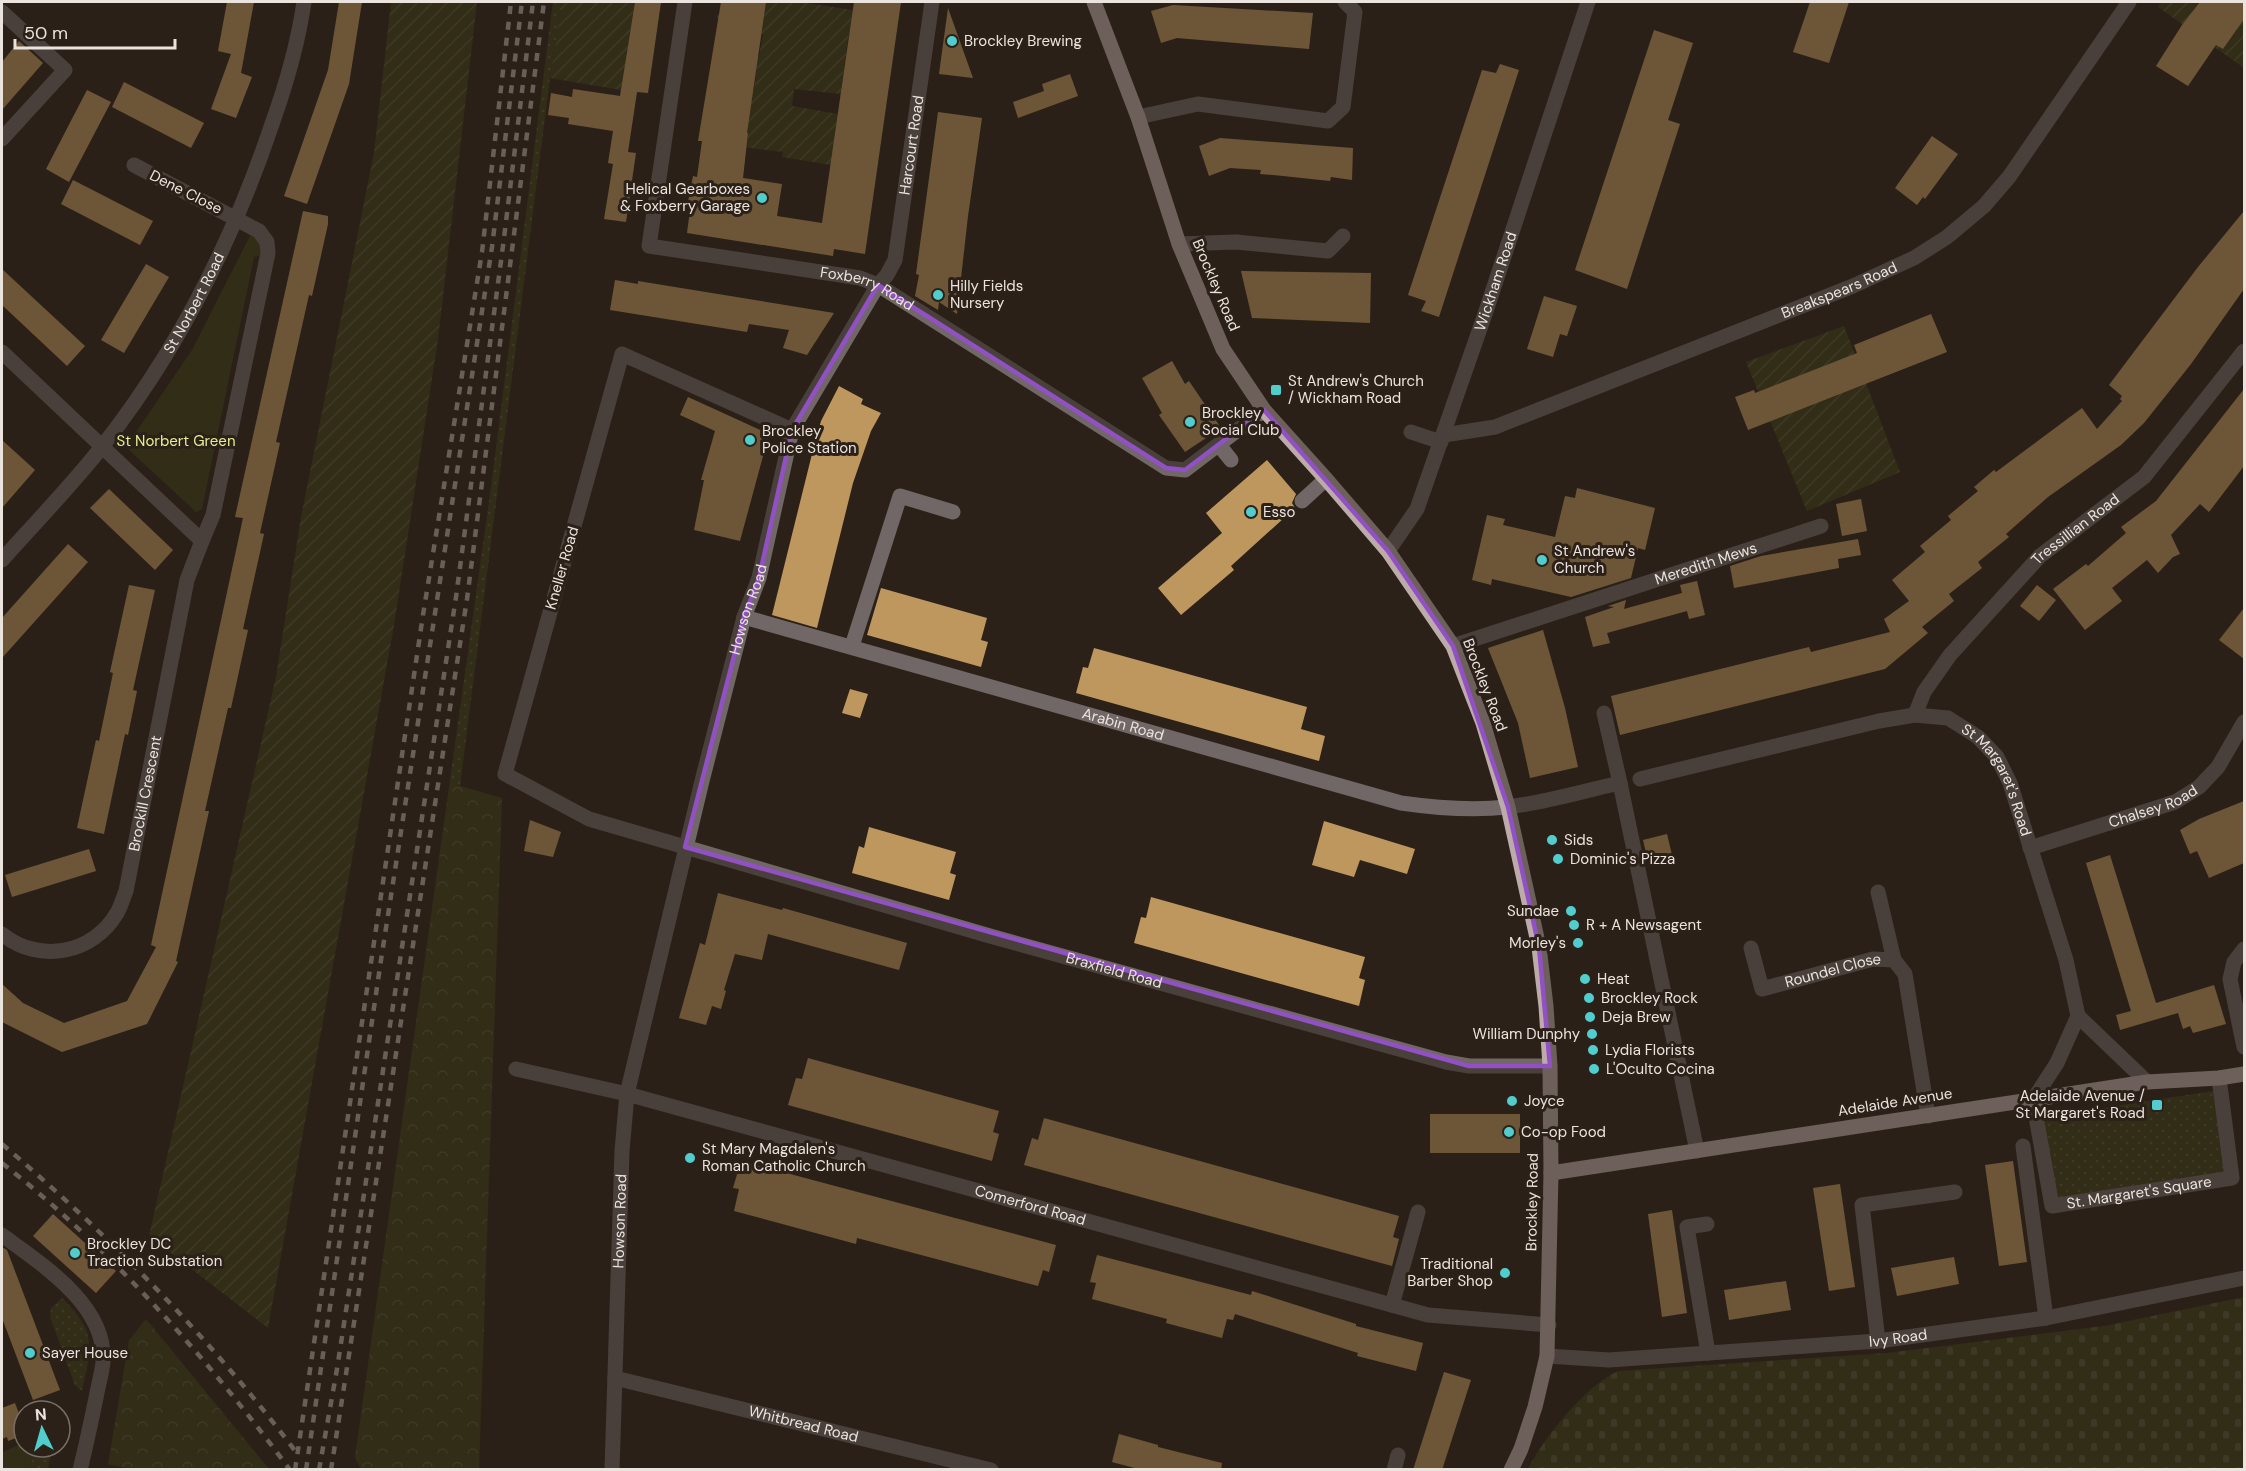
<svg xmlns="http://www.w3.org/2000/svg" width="2246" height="1471" viewBox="0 0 2246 1471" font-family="'DM Sans',sans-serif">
<defs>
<pattern id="grass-dots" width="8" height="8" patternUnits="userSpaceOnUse" patternTransform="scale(1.5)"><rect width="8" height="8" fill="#393c18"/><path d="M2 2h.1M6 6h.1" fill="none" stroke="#565839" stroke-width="1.8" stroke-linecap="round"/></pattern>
<pattern id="forest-crowns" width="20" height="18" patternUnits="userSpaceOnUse" patternTransform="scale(1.5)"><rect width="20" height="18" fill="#393c18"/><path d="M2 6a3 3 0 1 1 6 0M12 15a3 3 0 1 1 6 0" fill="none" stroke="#565839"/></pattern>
<pattern id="cemetery-stones" width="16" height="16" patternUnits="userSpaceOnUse" patternTransform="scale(1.5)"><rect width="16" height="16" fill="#393c18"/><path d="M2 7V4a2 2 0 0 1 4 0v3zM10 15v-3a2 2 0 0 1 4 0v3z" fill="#565839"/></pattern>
<pattern id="garden-furrows" width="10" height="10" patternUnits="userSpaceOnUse" patternTransform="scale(1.5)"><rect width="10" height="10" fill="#393c18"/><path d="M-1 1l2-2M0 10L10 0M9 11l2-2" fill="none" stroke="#565839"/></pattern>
</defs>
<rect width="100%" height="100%" fill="#2c2118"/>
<g fill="url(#grass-dots)">
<path d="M553,2H562L550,78L460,786L450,780L491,487Z"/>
<path d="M2220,1090L2232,1178L2052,1206L2037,1118Z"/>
<path d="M62,1298C97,1332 92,1347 82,1391L75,1385L50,1317L51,1308Z"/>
<path d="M34,1447H52L48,1469H30Z"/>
</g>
<g fill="url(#forest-crowns)">
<path d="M450,780L460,786L502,798L479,1469H361L355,1457Z"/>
<path d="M146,1319L269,1469L136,1470L108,1464L129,1340Z"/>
</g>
<path fill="url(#cemetery-stones)" d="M2244,1297V1469H1528C1544,1438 1585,1386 1618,1371L1887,1353L2104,1326Z"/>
<g fill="#393c18">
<path d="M251,234L260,243L261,255L254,257L202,509L196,512L126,447L192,350Z"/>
<path d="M24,1443V1447H34L30,1469H2V1452Z"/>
</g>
<g fill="url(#garden-furrows)">
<path d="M391,2H477L438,339L394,625L268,1328L149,1236L276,677L301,517L374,153Z"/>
<path d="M562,2H635L621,90L550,78Z"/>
<path d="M766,2H807V3L853,10L851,21L869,35L849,33L841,89L860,92V96L794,89L792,106L838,114L850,168L782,157L783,152L727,145L747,146L748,134L729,131L754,89L757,67L738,64L740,54L759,57L763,34L743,31L744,25L718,20L717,15L743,19L764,15Z"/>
<path d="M2161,2L2244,3V68L2158,7Z"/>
<path d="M1844,326L1900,472L1807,511L1746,362Z"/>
</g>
<g fill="#bd975d">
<path d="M227,2H254L241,73L252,77L236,118L211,109L231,54L218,51Z"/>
<path d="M339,2H362L349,84L307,204L284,196L328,70Z"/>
<path d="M635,2H661L648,93L637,92L628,152L636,153L626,222L604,219L613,164L608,163L613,131L568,124L569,118L548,115L551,93L572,97L573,89L620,96Z"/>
<path d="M721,2H766L747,133H748L743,178L782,184L777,216L822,223L854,2H901L865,254L834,249L833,256L687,233L691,203L688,202L693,176L697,177L702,141H698Z"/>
<path d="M1810,2H1849L1829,63L1793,52Z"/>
<path d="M2200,2H2244V19L2223,49L2216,45L2188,86L2156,66L2182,25Z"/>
<path d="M1173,5L1313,13L1309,49L1177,38L1161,43L1151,11Z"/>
<path d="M948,8L973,78L939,74Z"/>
<path d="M1654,30L1693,43L1668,120L1680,124L1627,289L1575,270Z"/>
<path d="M19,41L43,63L2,110V62Z"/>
<path d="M1500,64L1519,70L1439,317L1421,311L1426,301L1408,295L1482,70L1496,73Z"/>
<path d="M1070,74L1078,96L1018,118L1013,102L1044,91L1042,84Z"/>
<path d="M124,82L204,123L191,148L112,107Z"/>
<path d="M87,90L111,102L69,182L46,169Z"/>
<path d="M938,112L982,118L968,216L957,314L939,302L938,310L915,296L919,275L916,274Z"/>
<path d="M1932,136L1958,154L1925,199L1923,197L1917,205L1895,188Z"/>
<path d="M1220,138L1353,148L1352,180L1331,177L1330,181L1283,176L1260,174L1261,170L1230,168L1209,176L1199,146Z"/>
<path d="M73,180L153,221L140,245L61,204Z"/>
<path d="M303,211L328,216V224L312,296L309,295L276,442L280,443L260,533L264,534L243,629L248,630L231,708H228L205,811H209L176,961L178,962L147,1024L62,1052L2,1022V984L23,1003L64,1023L127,1001L156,947L151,945L243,518L235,517Z"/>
<path d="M2244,211V289L2191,364L2144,423L2121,445L2048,497L2006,534L2009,537L1978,562L1982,568L1949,594L1954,601L1922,627L1928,633L1885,669L1620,735L1611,696L1809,647L1811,652L1890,632L1884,619L1909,601L1892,580L1925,552L1920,546L1951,520L1948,516L1978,491L1974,487L1994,470L1996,472L2082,408L2097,429L2122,401L2120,399L2122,396L2109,385L2198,267Z"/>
<path d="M146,264L169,277L124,353L101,340Z"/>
<path d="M2,269L85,346L67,366L2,305Z"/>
<path d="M1241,271L1371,273L1370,323L1252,318Z"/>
<path d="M615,280L638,284V281L834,313L807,355L783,348L789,330L749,324L747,332L610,310Z"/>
<path d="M1544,296L1577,306L1567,336L1560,334L1553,357L1527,349Z"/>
<path d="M1931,314L1947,352L1748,430L1735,397L1754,390L1755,393L1857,353L1854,345Z"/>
<path d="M1172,361L1185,384L1189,381L1221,428L1185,452L1159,415L1162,413L1142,378Z"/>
<path d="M839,386L863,399L861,404L881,413L871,431L853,483L817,628L772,615L813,450L821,421Z"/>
<path d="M2244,389V466L2209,512L2200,504L2171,535L2180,554L2173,557L2158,573L2147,560L2112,588L2122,601L2085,630L2053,589L2086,564L2088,566L2126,533L2121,527L2156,501Z"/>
<path d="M688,397L769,434L740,541L694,530L704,480H701L715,431L680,415Z"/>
<path d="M2,440L35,470L2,508Z"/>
<path d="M1267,460L1296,494L1292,503L1295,508L1231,566L1234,570L1181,615L1158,588L1222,533L1206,513Z"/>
<path d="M1577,488L1655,508L1645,550L1638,548L1631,578L1571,597L1492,579L1491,585L1472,580L1487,515L1505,519L1503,525L1555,537L1565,496L1575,498Z"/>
<path d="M109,489L173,550L155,570L90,508Z"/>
<path d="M1861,499L1867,531L1842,536L1836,504Z"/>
<path d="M1858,539L1861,555L1838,559L1839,568L1734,588L1730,566L1761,556Z"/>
<path d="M68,544L88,562L2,658V618Z"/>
<path d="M1697,581L1705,615L1689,619L1687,611L1607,633L1610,643L1593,647L1585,617L1614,607L1608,606L1626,600L1624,609L1682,593L1680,585Z"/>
<path d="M129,585L155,590L133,690L137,691L128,735L125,734L104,834L77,828L96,740L99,741L113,673L110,672Z"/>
<path d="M2037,585L2056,600L2039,621L2020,606Z"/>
<path d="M881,588L987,618L981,640L988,642L981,667L867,635Z"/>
<path d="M2244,608V659L2219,640Z"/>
<path d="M1543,630L1565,708L1578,767L1530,778L1518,723L1488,648Z"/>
<path d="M1094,648L1307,707L1301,729L1325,736L1319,761L1076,693L1083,667L1088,668Z"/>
<path d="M850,689L868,694L860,718L842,713Z"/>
<path d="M2244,801V863L2209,878L2197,851L2190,854L2180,830L2199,819Z"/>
<path d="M530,820L561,832L553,857L524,851Z"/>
<path d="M1324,821L1415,849L1407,874L1360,860L1354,877L1312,865Z"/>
<path d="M869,827L956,852L950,873L956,875L949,900L852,873L859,846L864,848Z"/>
<path d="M1667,834L1673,859L1649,865L1643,840Z"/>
<path d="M89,849L96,871L12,897L5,875Z"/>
<path d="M2110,855L2156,1003L2214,985L2226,1024L2193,1033L2190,1026L2183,1029L2178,1013L2120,1030L2116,1015L2131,1011L2086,863Z"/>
<path d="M718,893L782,910L783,908L907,943L899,970L768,934L762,960L735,954L724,990L726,991L721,1009L712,1006L706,1025L679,1018L700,943L705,945Z"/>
<path d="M1151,897L1365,957L1359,978L1365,980L1359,1006L1134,943L1141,917L1146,918Z"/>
<path d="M808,1058L999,1111L993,1132L999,1134L992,1161L788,1105L796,1078L802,1079Z"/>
<rect x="1430" y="1114" width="90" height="39"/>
<path d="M1044,1118L1399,1216L1393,1237L1399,1239L1392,1266L1024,1165L1032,1138L1038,1140Z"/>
<path d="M741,1161L1056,1245L1049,1272L1043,1270L1038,1286L857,1238L856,1244L734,1211L739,1189L733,1188Z"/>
<path d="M2013,1161L2027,1262L1999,1266L1985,1165Z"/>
<path d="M1840,1184L1855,1287L1829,1291L1813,1188Z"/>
<path d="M1672,1210L1687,1313L1662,1317L1648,1214Z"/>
<path d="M53,1214L116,1271L96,1293L33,1236Z"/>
<path d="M2,1247L7,1250L60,1390L33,1400L2,1318Z"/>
<path d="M1097,1255L1251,1295L1252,1291L1356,1324V1326L1423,1343L1416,1371L1357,1356L1358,1353L1235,1314L1233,1320L1227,1319L1222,1338L1166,1323L1167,1319L1092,1299L1096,1283L1090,1282Z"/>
<path d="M1954,1257L1959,1284L1897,1296L1891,1268Z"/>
<path d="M1786,1281L1791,1310L1729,1320L1724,1290Z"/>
<path d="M1444,1372L1471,1380L1442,1470H1413Z"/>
<path d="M15,1403L24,1427V1435L8,1441L7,1437L2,1439V1408Z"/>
<path d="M1119,1434L1158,1445V1447L1222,1463L1221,1470H1142L1112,1462Z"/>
</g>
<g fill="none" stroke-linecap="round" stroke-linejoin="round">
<g stroke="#706766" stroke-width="15">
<path id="s1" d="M685,2L649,246L860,278L878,285L1166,468L1185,470L1264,410"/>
<path d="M2,12L65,70L2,139"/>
<path d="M1138,117L1198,104L1328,121L1343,107L1355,12L1345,2"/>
<path d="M1179,244L1236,242L1328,251L1343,236"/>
<path d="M2,352L202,541L213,515L268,253L267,242L259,231L134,165"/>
<path id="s2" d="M792,430L622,354L505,774L589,819L990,936L1446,1062L1469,1066H1550"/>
<path d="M1411,432L1441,442"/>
<path id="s3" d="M1444,435L1495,427L1853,286L1914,258L1947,237L1984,206L2009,177L2129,2"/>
<path d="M1219,445L1231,460"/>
<path d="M1302,501L1326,479"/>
<path id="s4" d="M1388,551L1417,509L1485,314L1588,2"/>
<path id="s5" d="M2,560C35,523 70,487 101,448C177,352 233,240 272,124C286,85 298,43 304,2"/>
<path id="s6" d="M744,617L1401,803C1436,808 1472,811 1507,807C1544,803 1583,791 1620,783L1697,1151"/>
<path d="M852,646L900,496L953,512"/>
<path id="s7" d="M1453,646L1821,526"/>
<path d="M1604,713L1620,783"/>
<path id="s8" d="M1915,715L1924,692L1950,655L2040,556L2144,477L2244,351"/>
<path id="s9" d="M1640,779L1879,721L1915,715L1948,718L1978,737L1997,757L2010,783L2066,960L2078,1016L2057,1063L2033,1100L2052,1206L2232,1178L2219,1078"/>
<path id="s10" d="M2030,848L2175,802L2199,787L2218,767L2244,722"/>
<path d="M1878,892L1894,960"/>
<path id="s11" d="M2,934C39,964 93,954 117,913C121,906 123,898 126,891L187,580L202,541"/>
<path id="s12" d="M1751,948L1762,989L1873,959L1894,960L1905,974L1928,1116"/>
<path d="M2244,949L2234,962L2230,979L2244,1047"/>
<path d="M2078,1016L2147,1082"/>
<path id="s13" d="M516,1069L627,1094L1428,1315L1549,1325"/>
<path d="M2023,1146L2046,1318"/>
<path d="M1707,1224L1687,1227L1708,1353"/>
<path d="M2,1235C41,1264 107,1305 103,1362C102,1373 98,1386 96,1398C91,1422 86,1446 80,1470"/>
<path d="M1392,1305L1418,1212"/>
<path d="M1878,1341L1862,1205L1955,1192"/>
<path id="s14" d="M1547,1356L1609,1360L1878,1341L2046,1318L2244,1278"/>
<path id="s15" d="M615,1378L991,1470"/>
<path id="s16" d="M612,1470L622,1151L627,1094L702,781L744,617L759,578L792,430L878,285L887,275L895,260L932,2"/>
<path d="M1394,1470L1398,1455"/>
</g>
<g stroke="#bdabaa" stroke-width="15">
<path d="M1094,2L1138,117L1179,244L1223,349L1264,410L1326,479L1388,551L1453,646L1483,723L1508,807L1539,947L1546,1006L1550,1066L1551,1173L1547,1356L1535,1407L1521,1449L1511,1470"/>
<path d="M1551,1173L2147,1082L2219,1078L2244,1074"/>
</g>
<g stroke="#b3aaa3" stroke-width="4.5" stroke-dasharray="8 8" stroke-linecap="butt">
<path d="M2,1144C111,1237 213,1341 299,1456"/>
<path d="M2,1163C109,1247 209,1360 290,1470"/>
<path d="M295,1470L423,615L482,252L511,2"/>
<path d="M306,1470L381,960L492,247L522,2"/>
<path d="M319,1470L337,1369L456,597L503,246L533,2"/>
<path d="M331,1470L467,599L544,2"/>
</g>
</g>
<path d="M0 0H2246V1471H0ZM878,285L1166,468L1185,470L1264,410L1388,551L1453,646L1508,807L1539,947L1550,1066H1469L685,847L744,617L759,578L792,430Z" fill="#2c2118" fill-opacity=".55" fill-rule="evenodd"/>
<path fill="none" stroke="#9151c5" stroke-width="4.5" stroke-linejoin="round" d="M878,285L1166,468L1185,470L1264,410L1388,551L1453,646L1508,807L1539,947L1550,1066H1469L685,847L744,617L759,578L792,430Z"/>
<g fill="#52cdcd" stroke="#2c2118" stroke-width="2">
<circle cx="952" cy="41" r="6"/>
<circle cx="762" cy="198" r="6"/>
<circle cx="938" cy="295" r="6"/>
<rect x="1270" y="384" width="12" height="12" rx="3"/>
<circle cx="1190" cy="422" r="6"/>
<circle cx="750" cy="440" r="6"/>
<circle cx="1251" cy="512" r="6"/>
<circle cx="1542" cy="560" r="6"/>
<circle cx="1552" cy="840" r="6"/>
<circle cx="1558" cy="859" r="6"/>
<circle cx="1571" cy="911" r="6"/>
<circle cx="1574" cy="925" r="6"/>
<circle cx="1578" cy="943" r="6"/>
<circle cx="1585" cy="979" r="6"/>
<circle cx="1589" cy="998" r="6"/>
<circle cx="1590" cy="1017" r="6"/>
<circle cx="1592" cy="1034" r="6"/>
<circle cx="1593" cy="1050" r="6"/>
<circle cx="1594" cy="1069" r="6"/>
<circle cx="1512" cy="1101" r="6"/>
<rect x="2151" y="1099" width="12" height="12" rx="3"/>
<circle cx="1509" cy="1132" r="6"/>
<circle cx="690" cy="1158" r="6"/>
<circle cx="75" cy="1253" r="6"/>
<circle cx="1505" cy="1273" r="6"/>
<circle cx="30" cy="1353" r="6"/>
</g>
<g text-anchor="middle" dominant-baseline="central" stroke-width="6" stroke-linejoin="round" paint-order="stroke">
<g font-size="15" fill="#ebe3dd" stroke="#2c2118" text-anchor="start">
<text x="964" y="41">Brockley Brewing</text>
<text x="750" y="189" text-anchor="end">Helical Gearboxes<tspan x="750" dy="17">&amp; Foxberry Garage</tspan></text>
<text x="950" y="286">Hilly Fields<tspan x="950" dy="17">Nursery</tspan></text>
<text x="1288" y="381">St Andrew's Church<tspan x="1288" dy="17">/ Wickham Road</tspan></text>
<text x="1202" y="413">Brockley<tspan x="1202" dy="17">Social Club</tspan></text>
<text x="762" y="431">Brockley<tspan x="762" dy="17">Police Station</tspan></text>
<text x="1263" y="512">Esso</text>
<text x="1554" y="551">St Andrew's<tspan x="1554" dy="17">Church</tspan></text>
<text x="1564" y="840">Sids</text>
<text x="1570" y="859">Dominic's Pizza</text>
<text x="1559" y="911" text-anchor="end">Sundae</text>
<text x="1586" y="925">R + A Newsagent</text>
<text x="1566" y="943" text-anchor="end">Morley's</text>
<text x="1597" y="979">Heat</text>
<text x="1601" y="998">Brockley Rock</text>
<text x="1602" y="1017">Deja Brew</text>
<text x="1580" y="1034" text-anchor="end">William Dunphy</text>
<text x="1605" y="1050">Lydia Florists</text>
<text x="1606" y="1069">L'Oculto Cocina</text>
<text x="2145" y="1096" text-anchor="end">Adelaide Avenue /<tspan x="2145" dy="17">St Margaret's Road</tspan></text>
<text x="1524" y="1101">Joyce</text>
<text x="1521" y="1132">Co-op Food</text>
<text x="702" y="1149">St Mary Magdalen's<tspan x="702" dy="17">Roman Catholic Church</tspan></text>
<text x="87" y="1244">Brockley DC<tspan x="87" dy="17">Traction Substation</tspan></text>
<text x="1493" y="1264" text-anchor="end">Traditional<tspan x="1493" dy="17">Barber Shop</tspan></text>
<text x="42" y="1353">Sayer House</text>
</g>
<g font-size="15" fill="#ebe3dd" stroke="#2c2118">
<text stroke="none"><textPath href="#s16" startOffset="1376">Harcourt Road</textPath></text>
<text transform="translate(186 192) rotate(27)">Dene Close</text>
<text stroke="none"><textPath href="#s4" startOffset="292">Wickham Road</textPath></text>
<text transform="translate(1216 285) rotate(67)">Brockley Road</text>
<text stroke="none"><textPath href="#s1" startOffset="470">Foxberry Road</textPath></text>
<text stroke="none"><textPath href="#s3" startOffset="422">Breakspears Road</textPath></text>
<text stroke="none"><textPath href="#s5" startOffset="322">St Norbert Road</textPath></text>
<text stroke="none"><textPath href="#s8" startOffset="248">Tressillian Road</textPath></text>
<text stroke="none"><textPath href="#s7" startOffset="266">Meredith Mews</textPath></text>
<text transform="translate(562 568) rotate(-74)">Kneller Road</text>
<text stroke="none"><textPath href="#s16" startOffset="876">Howson Road</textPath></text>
<text transform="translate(1485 685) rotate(69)">Brockley Road</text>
<text stroke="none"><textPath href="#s6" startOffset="394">Arabin Road</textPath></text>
<text stroke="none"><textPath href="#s9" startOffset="398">St Margaret's Road</textPath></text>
<text stroke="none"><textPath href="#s11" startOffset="256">Brockill Crescent</textPath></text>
<text stroke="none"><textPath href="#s10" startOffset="130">Chalsey Road</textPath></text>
<text stroke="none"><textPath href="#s2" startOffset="1264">Braxfield Road</textPath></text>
<text stroke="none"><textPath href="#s12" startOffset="116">Roundel Close</textPath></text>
<text transform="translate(1895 1102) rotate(-9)">Adelaide Avenue</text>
<text stroke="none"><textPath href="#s9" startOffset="942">St. Margaret's Square</textPath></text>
<text transform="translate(1532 1202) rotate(-89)">Brockley Road</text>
<text stroke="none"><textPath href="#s13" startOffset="532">Comerford Road</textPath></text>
<text stroke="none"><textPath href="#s16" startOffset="249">Howson Road</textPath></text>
<text stroke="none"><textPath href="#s14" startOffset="352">Ivy Road</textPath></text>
<text stroke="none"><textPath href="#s15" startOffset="194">Whitbread Road</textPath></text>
</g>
<g font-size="15" fill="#e3ee90" stroke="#2c2118">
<text x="176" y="441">St Norbert Green</text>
</g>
</g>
<rect width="2246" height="1471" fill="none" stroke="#ebe3dd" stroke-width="6"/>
<g transform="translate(42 1429) rotate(355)"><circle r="28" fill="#2c2118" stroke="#786f67" stroke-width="1.5"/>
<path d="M0-4.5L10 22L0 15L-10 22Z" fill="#52cdcd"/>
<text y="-9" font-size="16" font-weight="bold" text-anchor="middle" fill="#ebe3dd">N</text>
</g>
<path d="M15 39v9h160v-9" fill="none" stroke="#ebe3dd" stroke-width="3"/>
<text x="24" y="39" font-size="18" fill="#ebe3dd" stroke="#2c2118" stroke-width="4.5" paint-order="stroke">50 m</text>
</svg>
